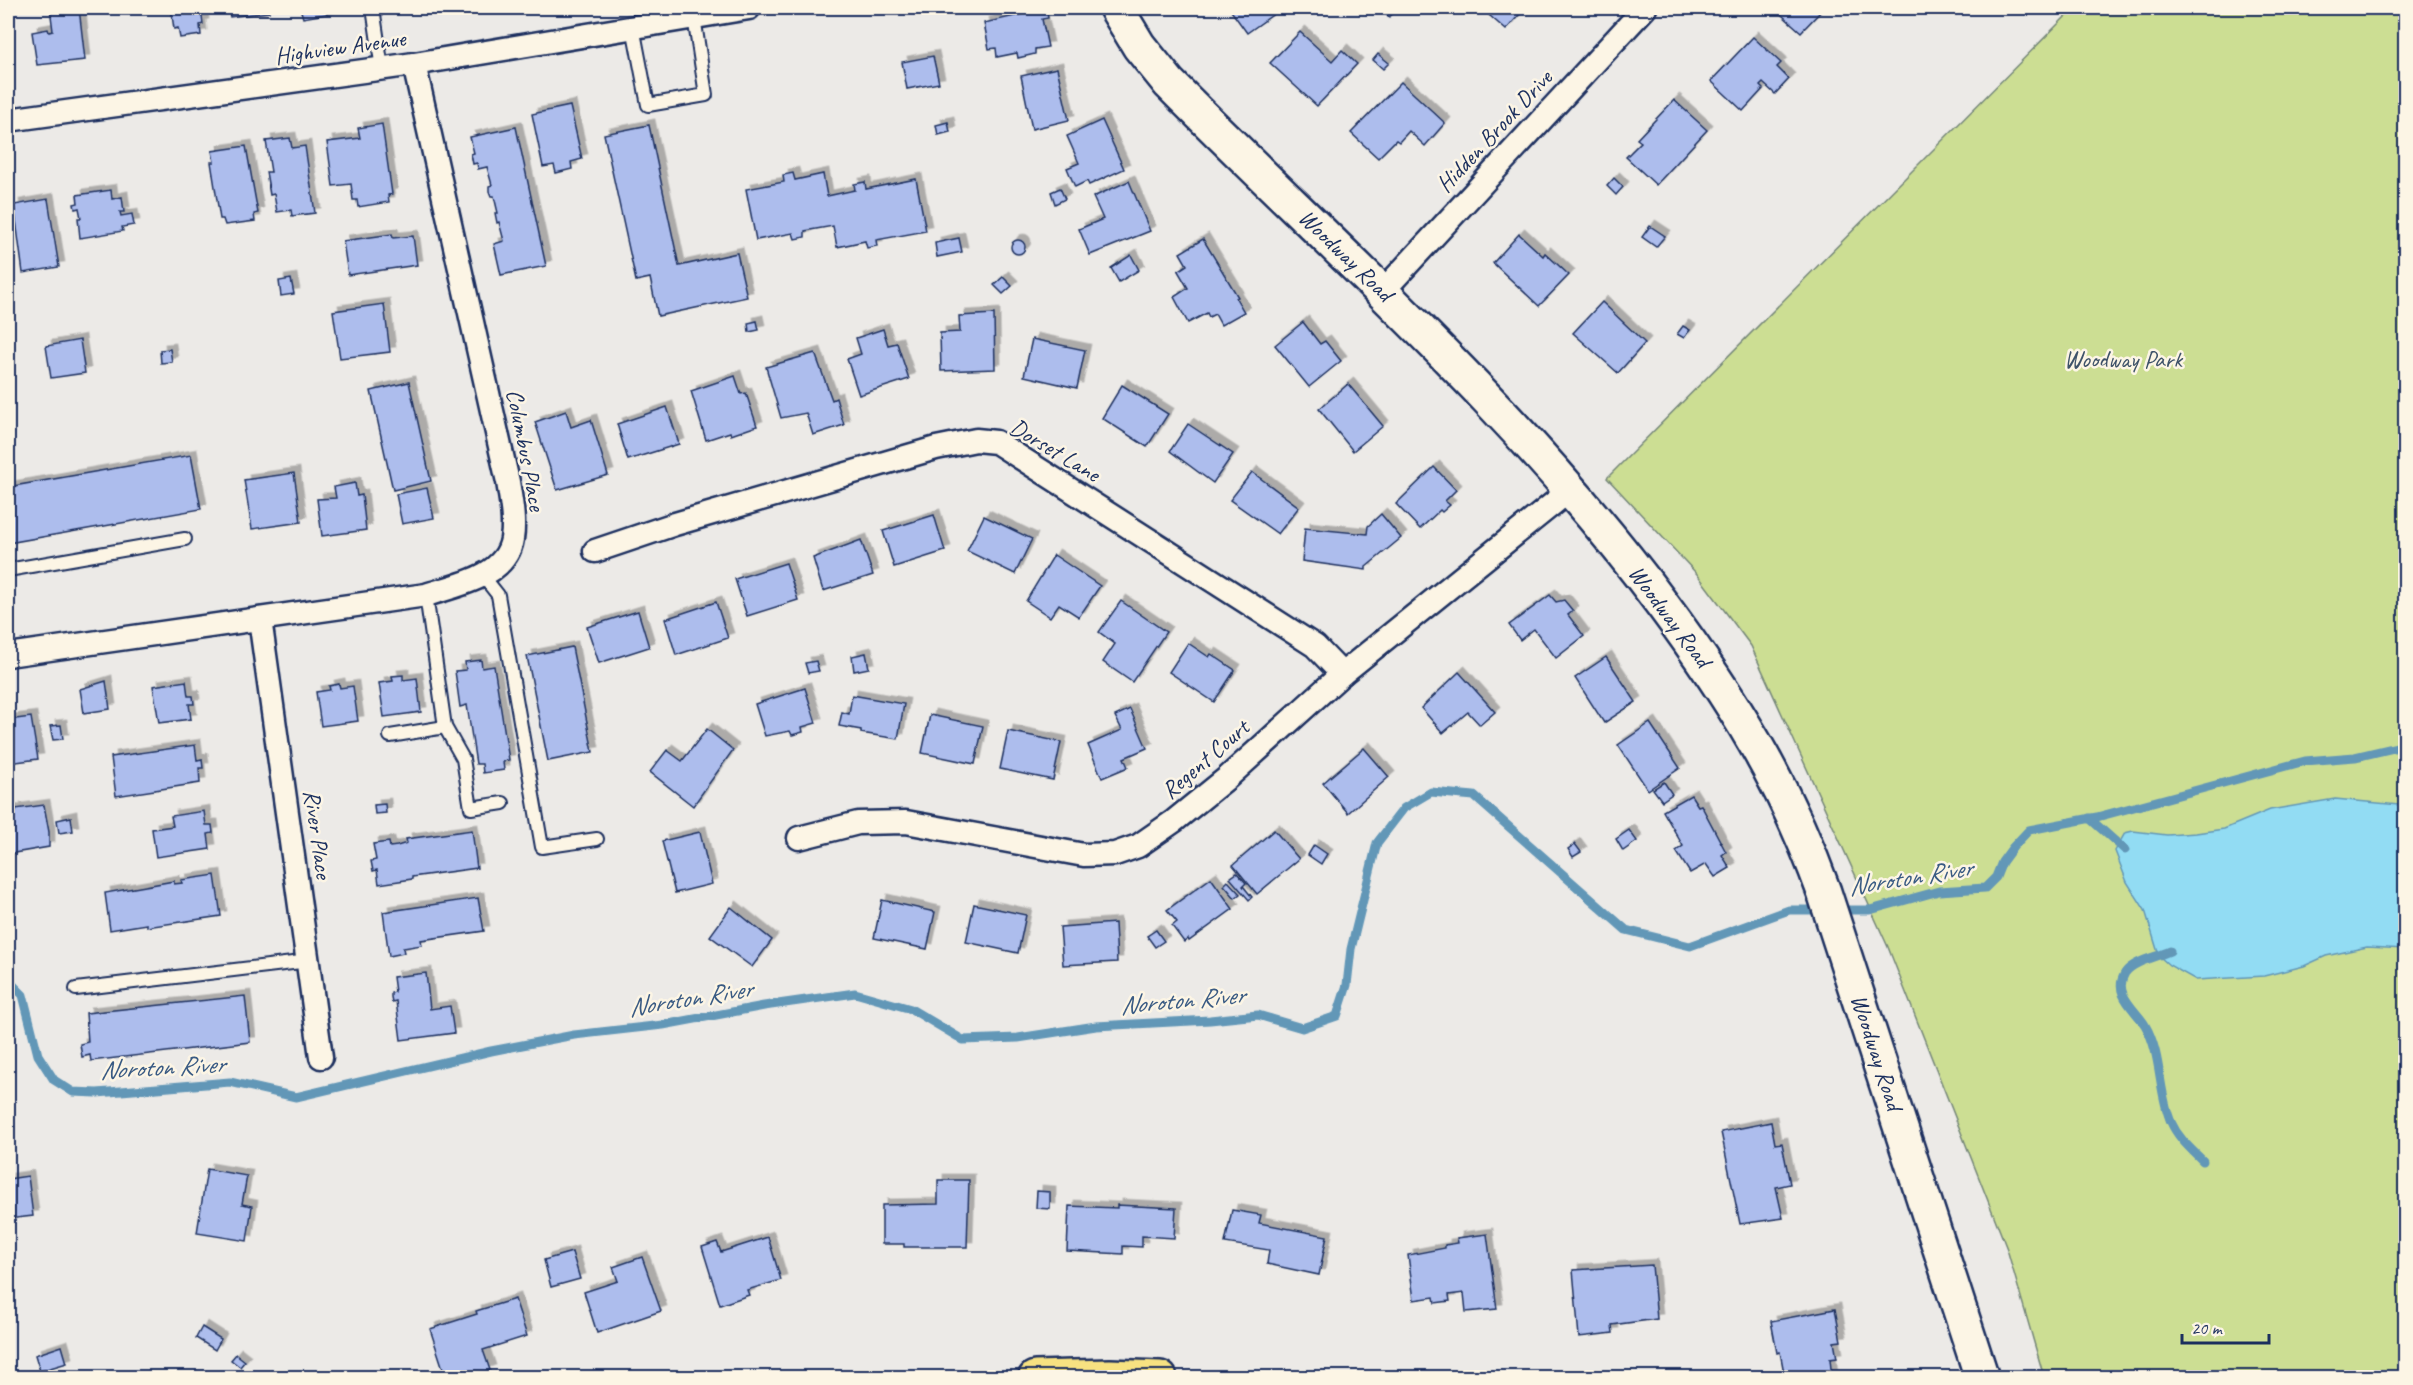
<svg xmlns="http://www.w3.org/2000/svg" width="2413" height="1385" viewBox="0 0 2413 1385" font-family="Caveat,sans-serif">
<defs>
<filter id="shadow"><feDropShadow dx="5.5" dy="-5.5" stdDeviation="0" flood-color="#0004"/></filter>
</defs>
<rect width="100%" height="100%" fill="#eceae7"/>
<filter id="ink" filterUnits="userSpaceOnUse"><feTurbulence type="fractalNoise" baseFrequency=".0167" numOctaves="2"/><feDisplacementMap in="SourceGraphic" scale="12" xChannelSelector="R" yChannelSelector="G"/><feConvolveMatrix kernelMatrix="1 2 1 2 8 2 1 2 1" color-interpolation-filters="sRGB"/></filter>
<g filter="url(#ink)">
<path fill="#ccde93" stroke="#748678" stroke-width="1.5" d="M2074,8H2405V1377H2044L2007,1249L1888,947L1751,646L1697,574L1607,478Z"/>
<path fill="#92dcf3" stroke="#6297b7" stroke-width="1.5" d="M2335,799L2399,805L2405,802V949L2367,947L2326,956L2304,966L2264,976L2196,980L2169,965L2159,956L2145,910L2127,882L2115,851L2125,833L2133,831L2167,835L2196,833L2224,829L2270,810Z"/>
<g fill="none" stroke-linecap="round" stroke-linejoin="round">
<g stroke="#6297b7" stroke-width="9">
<path d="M2089,818L2125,850"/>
<path d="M2170,951C2157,957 2133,961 2125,973C2112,994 2136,1010 2145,1025C2162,1054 2158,1092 2171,1122C2178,1138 2191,1149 2203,1161"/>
<path d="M8,980L23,995L38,1055L54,1080L73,1092L97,1093L230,1082L296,1097L491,1051L574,1035L663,1025L764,1006L855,993L911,1009L963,1040L1018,1038L1096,1026L1210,1020L1258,1015L1302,1028L1337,1016L1347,985L1351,949L1377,843L1404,808L1431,792L1474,796L1626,930L1690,946L1789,910H1870L1939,891L1985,888L1996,877L2002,862L2013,847L2029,830L2097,817L2305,761L2355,757L2406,745"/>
</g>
</g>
<g fill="#adbded" stroke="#1b2f5e" stroke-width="1.5" filter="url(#shadow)">
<path d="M50,8H79L85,60L37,65L32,32L48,29L49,32L53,31Z"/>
<path d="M171,8H201L203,24L200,25L201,35L180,38L178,28L174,29Z"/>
<path d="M229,8H268L269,12L230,17Z"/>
<path d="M300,8H337L338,12L303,18Z"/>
<path d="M1027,8H1046L1048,18L1042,19L1048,47L1035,49V54L1018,58L1017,53L997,57L996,48L989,49L984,23L1028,13Z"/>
<path d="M1229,8H1276L1278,11L1247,33Z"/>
<path d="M1381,8H1400L1389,17Z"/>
<path d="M1481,8H1525L1506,30Z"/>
<path d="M1774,8H1824L1801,32Z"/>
<path d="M1300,32L1332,61L1342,50L1357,64L1317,106L1270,63Z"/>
<path d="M1753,37L1781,63L1777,67L1789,79L1775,94L1763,83L1760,86L1763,89L1743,111L1711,81Z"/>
<path d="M1378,54L1389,63L1383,69L1373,60Z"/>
<path d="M933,56L939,83L907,89L902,62Z"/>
<path d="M1057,68L1069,120L1032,129L1021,76Z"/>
<path d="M1401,82L1445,123L1425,146L1409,131L1399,142L1396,140L1378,158L1351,133Z"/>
<path d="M1674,100L1707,130L1656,185L1626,157L1641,142L1637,139Z"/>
<path d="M570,106L582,159L571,162L572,169L556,173L554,165L543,167L532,114Z"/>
<path d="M1102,120L1124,169L1089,185L1087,181L1075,187L1067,168L1079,163L1067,136Z"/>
<path d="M948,122L950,132L938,135L936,125Z"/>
<path d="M382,124L392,194L388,195L389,202L358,207L357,200H353L351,184L333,186L327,142L360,138L358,128Z"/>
<path d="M649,125L679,266L737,253L747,297L658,316L650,278L636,281L604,134Z"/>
<path d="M516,127L546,266L501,275L494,244L504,241L499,222L497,223L495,213H498L494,196H491L489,191V186L492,185L487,167L478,169L477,163L473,164L471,154L474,153L470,137Z"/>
<path d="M290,138L292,148L305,146L315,213L292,216L291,210L277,212L274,194L270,195L266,172H271L266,141Z"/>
<path d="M246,146L258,213L254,214L255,221L225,225L223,219H220L211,162H214L212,151Z"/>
<path d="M793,173L795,180L823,174L827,196L855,190L854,184L865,182L866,189L916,179L926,231L876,240L877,246L867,248L865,241L837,247L833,226L805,231V237L795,239L793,233L756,240L746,189L784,182L783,175Z"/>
<path d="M1614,178L1623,187L1616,195L1607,186Z"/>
<path d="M1129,181L1150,231L1090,255L1079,229L1103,219L1093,197Z"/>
<path d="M1060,188L1065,199L1055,204L1051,192Z"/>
<path d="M111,190L112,199L122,197L124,212H120L121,216L132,214L134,225L122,227L123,231L80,238L78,218H81L79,208L75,209L74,204L78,203L77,195Z"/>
<path d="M48,199L59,267L23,273L14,205Z"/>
<path d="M1650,226L1665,236L1656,247L1642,237Z"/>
<path d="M392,234L393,238L413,236L417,265L348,275L343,241Z"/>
<path d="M1519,234L1543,256L1545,253L1569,275L1539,306L1493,263Z"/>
<path d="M959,238L962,252L937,257L935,243Z"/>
<path d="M1203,239L1238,297L1236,298L1244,312L1221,325L1215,314L1209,317L1207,313L1188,323L1174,297L1188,288L1178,271L1187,265L1180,253Z"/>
<circle cx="1018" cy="247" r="7"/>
<path d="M1131,255L1139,270L1119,282L1111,268Z"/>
<path d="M1003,277L1012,286L1003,294L994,285Z"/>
<path d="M291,279L294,294L281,296L279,281Z"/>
<path d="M1602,302L1645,343L1618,373L1573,333Z"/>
<path d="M384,304L390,352L340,358L333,311Z"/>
<path d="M994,314L995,369L941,371L940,333L960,332L959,316Z"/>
<path d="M757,321L759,330L749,332L748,323Z"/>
<path d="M1303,322L1320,344L1325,341L1341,361L1309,387L1275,345Z"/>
<path d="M1683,326L1690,330L1684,338L1677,334Z"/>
<path d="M883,329L888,345L897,343L909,379L859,395L847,359L861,354L856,338Z"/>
<path d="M1032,339L1085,350L1077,388L1024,376Z"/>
<path d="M80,340L85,373L51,378L46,346Z"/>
<path d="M170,349L172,362L161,363L160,350Z"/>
<path d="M815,353L832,400L836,398L844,425L813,435L806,413L781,418L766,367Z"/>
<path d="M735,376L741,394L746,393L757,426L731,435L730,432L706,440L691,391Z"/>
<path d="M409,382L431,481L393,490L371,391Z"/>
<path d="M1348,384L1383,426L1353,451L1319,409Z"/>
<path d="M1122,385L1168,414L1147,447L1102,418Z"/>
<path d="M667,407L679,444L628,460L617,424Z"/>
<path d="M566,411L571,427L591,420L608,475L557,490L535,422Z"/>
<path d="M1188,424L1233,454L1213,483L1170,451Z"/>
<path d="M191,455L201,509L8,543V487Z"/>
<path d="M1434,467L1456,490L1445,501L1450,505L1442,512L1440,510L1420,529L1396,504Z"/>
<path d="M1252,472L1299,507L1278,534L1230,500Z"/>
<path d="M294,473L301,522L252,529L244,480Z"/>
<path d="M355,483L357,496L362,495L366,530L322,536L317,499L336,498L334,487Z"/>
<path d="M427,488L434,518L402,524L396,494Z"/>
<path d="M1381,514L1401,538L1366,567V570L1302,561L1305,528L1367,534L1368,526Z"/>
<path d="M934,515L945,551L894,567L883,531Z"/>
<path d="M984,516L1032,539L1015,574L967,551Z"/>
<path d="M861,540L873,575L823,591L813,558Z"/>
<path d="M1054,555L1100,586L1079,617L1059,604L1050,617L1026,601Z"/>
<path d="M786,563L798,600L747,616L735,579Z"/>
<path d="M1550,595L1556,602L1564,600L1573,611L1568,615L1584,636L1556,658L1534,629L1520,640L1509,625Z"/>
<path d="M1121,601L1166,632L1132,682L1103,662L1115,644L1099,632Z"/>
<path d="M716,602L728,638L676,655L665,619Z"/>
<path d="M638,611L649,647L599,663L587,627Z"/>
<path d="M1188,643L1209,657L1211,654L1235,670L1214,702L1169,672Z"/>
<path d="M572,647L593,752L548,761L527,656Z"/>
<path d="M866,653L869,668L854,671L852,656Z"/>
<path d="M1606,657L1636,702L1604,723L1575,678Z"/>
<path d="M481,660L482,668L494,666L509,760L503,761L504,770L483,773L482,764H476L467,705L460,707L455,671L466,670L465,662Z"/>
<path d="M816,661L819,671L808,673L805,663Z"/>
<path d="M1459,672L1495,712L1480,725L1468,712L1443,733L1421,708Z"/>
<path d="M403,675V680L417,678L421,712L384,717L379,683L393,681L392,676Z"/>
<path d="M106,681L110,709L84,713L80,689Z"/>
<path d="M186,681L188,696H193L194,704H189L191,719L159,723L153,686Z"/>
<path d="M339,684L340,688L353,686L358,721L321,726L316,692L330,690L329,686Z"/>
<path d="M805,688L816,723L802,727L803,732L792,735L790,731L765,736L755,704Z"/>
<path d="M852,695L904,704L898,739L861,733V730L839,726L842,712L849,714Z"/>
<path d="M1130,709L1147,748L1124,758L1128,767L1102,778L1088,745L1122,730L1115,716Z"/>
<path d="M930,715L983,726L975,764L922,753Z"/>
<path d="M31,717L38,759L9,763L8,720Z"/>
<path d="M1650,723L1680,768L1648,790L1618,745Z"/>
<path d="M61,725L63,739L53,740L50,726Z"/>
<path d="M707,729L733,750L693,806L650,772L667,750L682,761Z"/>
<path d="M1008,731L1061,742L1053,780L1000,769Z"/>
<path d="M195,745L197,760L202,759L203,768H199L200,783L116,796L111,757Z"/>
<path d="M1364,748L1389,777L1348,813L1323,783Z"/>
<path d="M1664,782L1672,794L1662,801L1653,789Z"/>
<path d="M1691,795L1698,806L1701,805L1726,852L1722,855L1730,868L1715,877L1706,864L1690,873L1676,851L1683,846L1663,811Z"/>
<path d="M385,804L386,813L375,814L374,805Z"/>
<path d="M44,805L49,832V847L8,854V810L16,811L15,809Z"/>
<path d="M204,811L206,825H212L213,833L208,834L210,849L156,857L152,829L173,826L171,816Z"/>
<path d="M71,817L73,831L59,833L57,820Z"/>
<path d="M472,830L477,868L412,877V879L379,884L377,870L373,871L371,861L376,860L373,844L389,842L390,847L397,846L407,843L406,839Z"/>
<path d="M1274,830L1299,859L1257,894L1233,865Z"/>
<path d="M1629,830L1637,841L1623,851L1616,839Z"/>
<path d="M700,832L712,884L675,893L662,841Z"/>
<path d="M1575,844L1581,852L1573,857L1568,849Z"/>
<path d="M1314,845L1327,854L1321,864L1308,855Z"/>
<path d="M1237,873L1246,883L1243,886L1252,897L1249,900L1230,878Z"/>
<path d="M215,875L221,916L147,927V924L110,930L105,893L174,881V884L182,883L181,880Z"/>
<path d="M1211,878L1233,909L1189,941L1188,939L1184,942L1172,926L1177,922L1167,910Z"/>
<path d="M1228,881L1240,894L1235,898L1224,885Z"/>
<path d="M478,898L484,931L421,940L422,945L403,948L404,953L389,956L383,912Z"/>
<path d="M882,900L935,912L927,949L874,938Z"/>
<path d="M974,904L1026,915L1018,953L966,942Z"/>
<path d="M731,907L772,940L752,967L710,936Z"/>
<path d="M1115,923L1117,962L1063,965L1060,927Z"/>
<path d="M1156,930L1164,941L1155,947L1147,936Z"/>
<path d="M426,973L430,1009L450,1006L454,1033L401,1040L396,1001L392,1002L391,997V993L395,992L393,977Z"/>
<path d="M245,996L250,1042L91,1061L90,1055L82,1057L80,1044L88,1042L86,1013Z"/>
<path d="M1771,1122L1775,1144L1782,1143L1790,1184L1776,1187L1783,1218L1740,1224L1721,1132Z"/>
<path d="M207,1169L247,1176L242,1204L252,1206L247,1241L197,1233Z"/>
<path d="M28,1176L33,1216L8,1219V1179Z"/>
<path d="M938,1180H969L967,1247H904V1244H882V1205L938,1204Z"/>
<path d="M1037,1191L1050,1192V1209L1036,1208Z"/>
<path d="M1117,1205L1176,1208L1174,1238L1142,1236V1247L1123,1246V1254L1067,1251L1069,1206L1117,1208Z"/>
<path d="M1232,1210L1261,1215L1259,1223L1327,1236L1319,1275L1267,1264L1269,1250L1225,1243Z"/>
<path d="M1487,1234L1497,1309L1466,1312L1464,1293L1449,1295L1450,1301L1435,1303L1434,1297L1414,1300L1408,1255L1445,1248V1245L1458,1243L1457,1238Z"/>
<path d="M768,1237L781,1280L747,1290L749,1295L720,1305L702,1247L717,1242L721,1252Z"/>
<path d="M572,1252L580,1279L551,1287L544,1260Z"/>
<path d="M642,1257L661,1311L597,1333L584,1292L618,1281L613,1267Z"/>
<path d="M1652,1265L1657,1319L1612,1325L1613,1333L1579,1337L1573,1270Z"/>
<path d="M515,1299L527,1336L483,1350L490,1370L468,1378H446L430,1329L477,1314L476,1311Z"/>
<path d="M1835,1309L1841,1341L1834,1342L1837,1358L1830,1359L1832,1378H1785L1780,1352L1777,1353L1771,1321Z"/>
<path d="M202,1327L221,1339L215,1350L196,1338Z"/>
<path d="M62,1346L67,1363L40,1371L35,1355Z"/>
<path d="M236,1354L245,1361L240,1367L231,1360Z"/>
</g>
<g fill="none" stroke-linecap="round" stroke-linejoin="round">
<defs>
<g id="lane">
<path d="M373,8L382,69"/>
<path d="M633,27L648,105L706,95L694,17"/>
<path d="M8,570L185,539"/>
<path d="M483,576L498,595L542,847L597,839"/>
<path d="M426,595L445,727L463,759L471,808L503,803"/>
<path d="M390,736L445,727"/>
<path d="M76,989L309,961"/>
</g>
<g id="street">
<path d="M8,120L414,64L749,8"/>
<path d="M1383,291L1645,8"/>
<path d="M595,551L675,524L936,448L976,440L996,442L1315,646L1342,674"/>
<path d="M260,619L321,1057"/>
<path d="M8,655L426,595C457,585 506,577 512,539C515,520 511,501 508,482L414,64"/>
<path d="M799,838L858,823L906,822L1084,855L1115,854L1138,846L1174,821L1227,778L1342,674L1570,490"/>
</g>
<path id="secondary" d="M1116,8L1139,46L1169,83C1338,253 1519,411 1662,604C1731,697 1785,783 1824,892L1982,1378"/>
<path id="primary" d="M1035,1378L1110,1376L1160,1378"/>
</defs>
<use href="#lane" stroke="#1b2f5e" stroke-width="16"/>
<use href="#street" stroke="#1b2f5e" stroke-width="27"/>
<use href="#secondary" stroke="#1b2f5e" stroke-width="38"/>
<use href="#primary" stroke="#1b2f5e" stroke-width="38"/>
<use href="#lane" stroke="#fcf5e5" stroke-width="12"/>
<use href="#street" stroke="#fcf5e5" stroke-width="22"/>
<use href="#secondary" stroke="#fcf5e5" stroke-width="33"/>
<use href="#primary" stroke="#f7e281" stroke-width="33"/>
</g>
</g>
<g text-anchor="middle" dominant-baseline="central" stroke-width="5" stroke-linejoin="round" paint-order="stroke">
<g font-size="24" fill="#1b2f5e" stroke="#fcf5e5">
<text transform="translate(340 47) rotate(-8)">Highview Avenue</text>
<text transform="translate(1494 131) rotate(-47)">Hidden Brook Drive</text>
<text transform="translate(1346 255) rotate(44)">Woodway Road</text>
<text transform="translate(526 450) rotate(79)">Columbus Place</text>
<text transform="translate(1055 450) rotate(31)">Dorset Lane</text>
<text transform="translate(1670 616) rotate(53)">Woodway Road</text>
<text transform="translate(1205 759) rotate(-41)">Regent Court</text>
<text transform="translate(318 834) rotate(82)">River Place</text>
<text transform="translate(1877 1052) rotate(72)">Woodway Road</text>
</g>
<g font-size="24" fill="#3e5269" stroke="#fcf5e5">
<text x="2123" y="359">Woodway Park</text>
</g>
<g font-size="26" font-style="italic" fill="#395a83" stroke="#fcf5e5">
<text transform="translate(1910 877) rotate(-9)">Noroton River</text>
<text transform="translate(690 998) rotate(-9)">Noroton River</text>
<text transform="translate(1182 1000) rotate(-5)">Noroton River</text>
<text transform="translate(162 1067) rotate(-3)">Noroton River</text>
</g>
</g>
<rect width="2413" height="1385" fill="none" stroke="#fcf5e5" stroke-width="30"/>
<rect x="15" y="15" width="2383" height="1355" fill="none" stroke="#1b2f5e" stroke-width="2" filter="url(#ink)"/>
<path d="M2182 1334v9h87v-9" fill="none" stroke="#1b2f5e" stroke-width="3"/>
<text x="2191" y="1334" font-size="18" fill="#1b2f5e" stroke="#fcf5e5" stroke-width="4.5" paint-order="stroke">20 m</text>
</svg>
